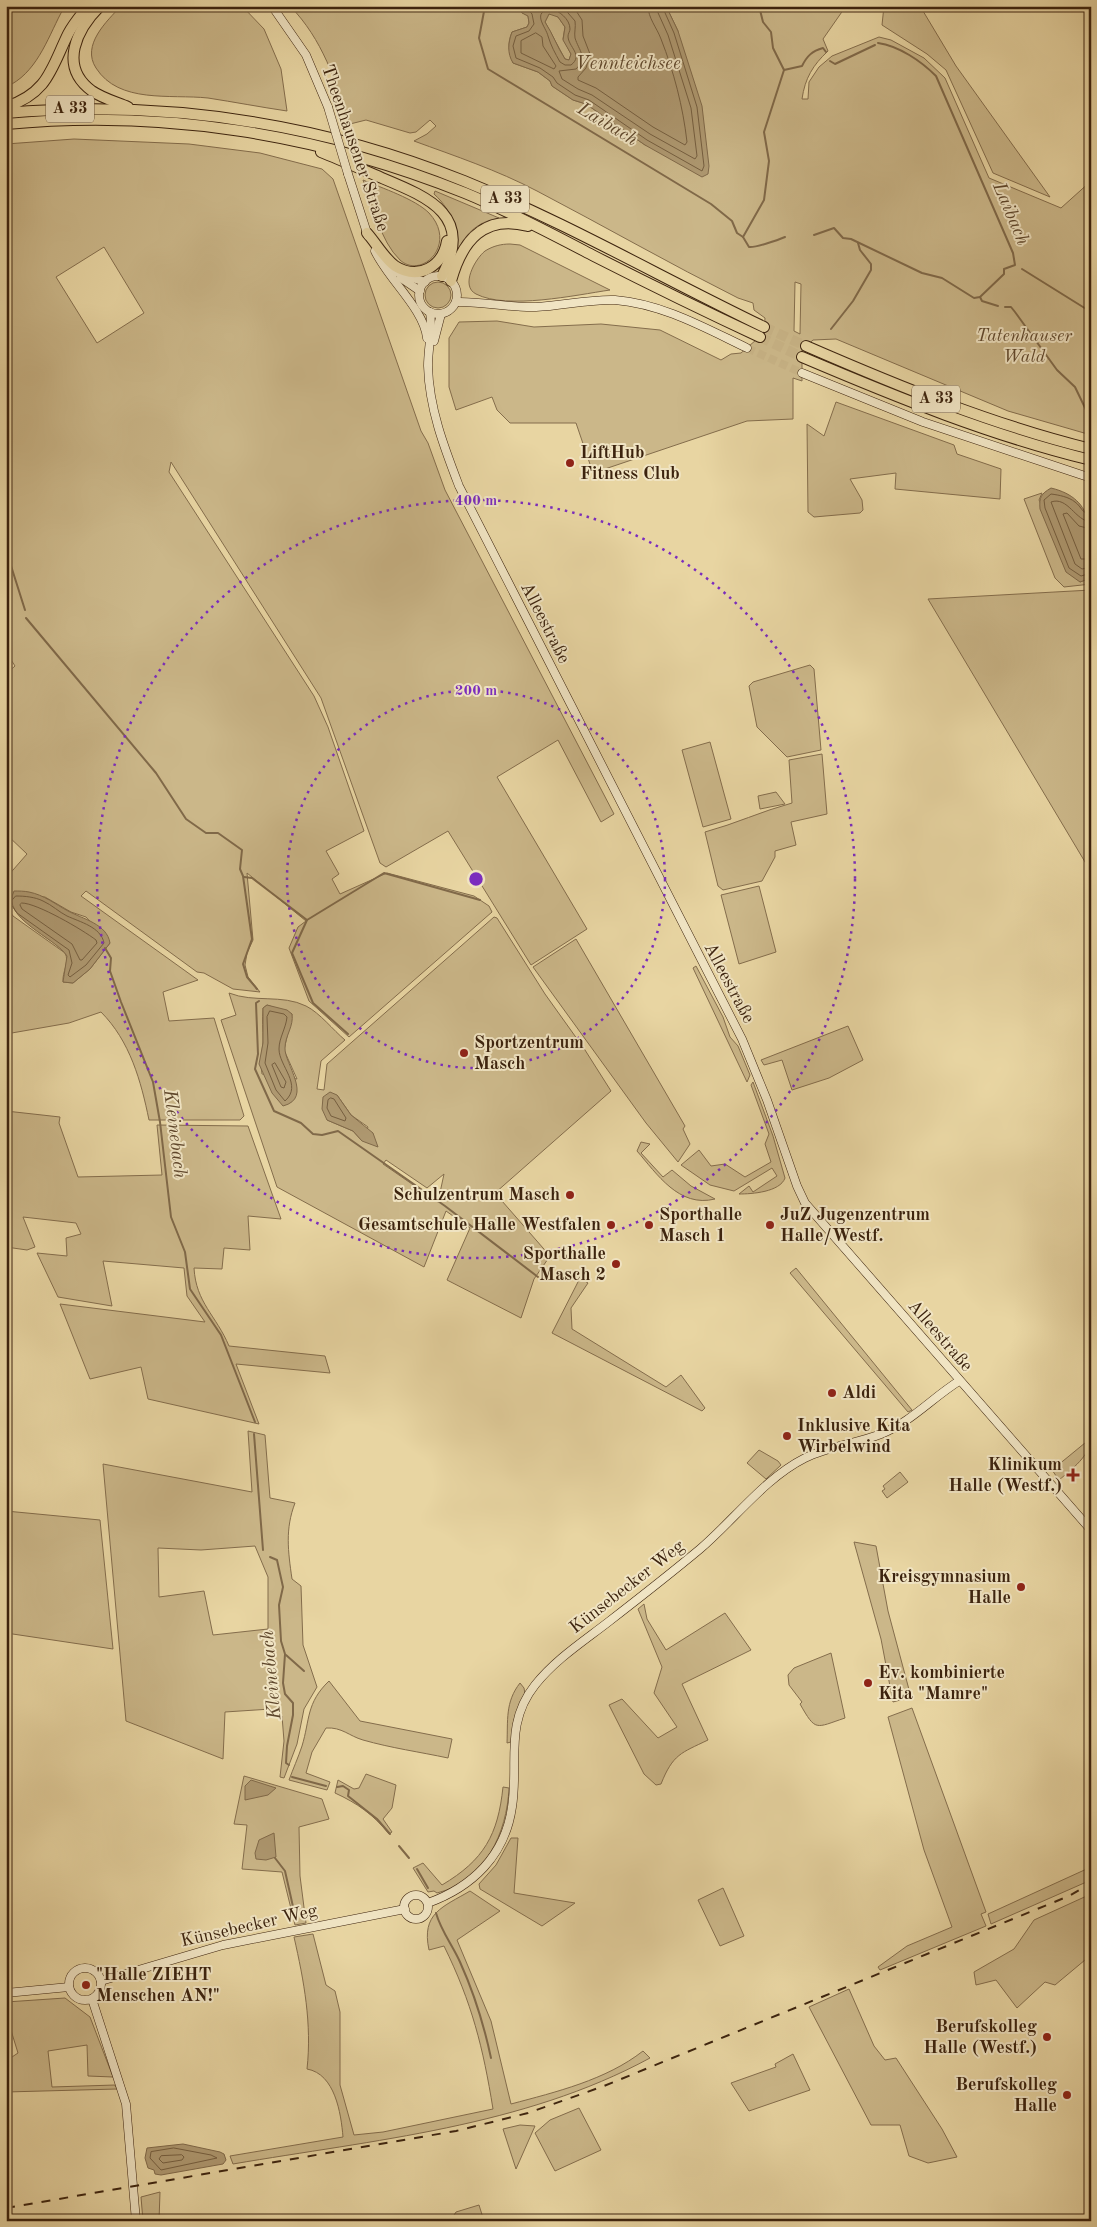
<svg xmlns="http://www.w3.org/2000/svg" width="1097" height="2227" viewBox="0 0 1097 2227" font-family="'Old Standard TT',serif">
<rect width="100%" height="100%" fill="#e8d5a2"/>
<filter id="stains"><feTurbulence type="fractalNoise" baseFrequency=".004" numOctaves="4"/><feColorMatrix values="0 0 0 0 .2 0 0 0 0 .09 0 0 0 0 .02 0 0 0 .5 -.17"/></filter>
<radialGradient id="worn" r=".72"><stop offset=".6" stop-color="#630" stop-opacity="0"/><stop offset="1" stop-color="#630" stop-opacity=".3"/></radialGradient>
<g fill="#cbb789" stroke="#846d4c" fill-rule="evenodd">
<path d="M6,6H68L61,13C47,40 36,74 6,87Z"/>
<path d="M121,6H242L264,29L281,69L287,111C260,107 234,102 208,98C170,94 119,104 96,68C81,45 107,21 121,6Z"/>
<path d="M290,6H520L521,12L528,16L529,23L527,27L512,32C507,44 509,51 513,63L538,72L550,81L552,86L573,100L586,104L645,145L650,146L678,31L666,6H846L823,39L828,51C813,65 805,78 802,99H808L809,82L819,67L832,56L879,37L891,40L924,58L945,78L989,178L1061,208L1091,181V435L1008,411L836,339L813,340L802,350V381L793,378V419L747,421L593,473L576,423H510L497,410L492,397L456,410L449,387V338L459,322L497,321L534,327L601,324L660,330L721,360L731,354L741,353L764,333L765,318L754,310L753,303L738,298C670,264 604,226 537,191C497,170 455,156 414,141L427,134L436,126L430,120L416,132L410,133L366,120L350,124C335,80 323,40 290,6ZM795,282L801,284L800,334L794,331Z"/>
<path d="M884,6H920L956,66L1050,197L993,173L946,70L927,54L882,25Z"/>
<path d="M552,13L558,17L565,27L563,39L571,54L569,60L565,59L545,22L549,14Z"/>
<path d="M74,139L189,144L260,153L322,169L333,179L421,431L428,443L445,490L614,814L601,822L558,740L497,777L587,929L531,965L448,831L386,867L380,863L321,698L171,462L169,472L314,696L328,727L364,831L326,851L339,874L332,879L340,894L387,873L474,896L489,906L492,912L349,1037L309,1001L289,948L298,927L306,921L247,873L253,940L247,953L245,965L248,977L260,992L233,989L204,973L197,972L86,891L81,896L198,980L163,992L169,1021L214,1018L244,1116L240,1120H149C141,1081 130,1041 101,1012L69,1023L6,1034V905L13,916L65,953C70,962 62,972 63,982L73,983L90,969L110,943L86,917L71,912L45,897L8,896L6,901V878L27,854L6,834V674L15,666L6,652V144ZM104,247L144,313L97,343L56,277Z"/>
<path d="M363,180C382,188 415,199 429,213C458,244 422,280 400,260C380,241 373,205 363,180Z"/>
<path d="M435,191L499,218C476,222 464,235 455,256C453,229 455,213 434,194Z"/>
<path d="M510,244L520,245L610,290C576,295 507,310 476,294C460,286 475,259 485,251C493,246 501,244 510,244Z"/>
<circle cx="438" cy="295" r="13"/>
<path d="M836,402L954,445L957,454L1001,469L1000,499L895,489L896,473L850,479L862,500L863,510L860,513L814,517L808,512L807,424L824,436Z"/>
<path d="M1042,493L1039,500L1080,582L1091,578V584L1064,587L1055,578L1024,499Z"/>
<path d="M1091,590V872L928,599Z"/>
<path d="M810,665L814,669L821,750L787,757L757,727L749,686L753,682Z"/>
<path d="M710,742L731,819L703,827L682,750Z"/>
<path d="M822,754L827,814L791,822L796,845L775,851V857L762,881L723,890L718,886L705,832C735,824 762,811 792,803L789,760Z"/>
<path d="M776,792L785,804L760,809L758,796Z"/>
<path d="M759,886L776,952L739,964L721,895Z"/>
<path d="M494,917L497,918L545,994L585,1050L611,1091L495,1193L550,1256L534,1279L521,1318L447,1280L470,1228L446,1211L424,1267L277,1187L221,1020L236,1015L229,993C254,1003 282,994 306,1006C320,1013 333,1030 345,1040L321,1061L317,1089L324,1090L327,1064ZM267,1005L292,1014L284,1050L297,1079L262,1074C260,1062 262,1054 263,1041C263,1030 262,1019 263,1008ZM337,1095L351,1115L368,1127L362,1141L353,1131L327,1120ZM386,1160L427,1188L444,1174L438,1202L383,1164Z"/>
<path d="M576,939L685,1126L683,1129L690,1144L678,1162L646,1123L533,967Z"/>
<path d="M696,966L723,1017L730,1037L738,1046L750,1075L747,1082L693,968Z"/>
<path d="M848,1026L863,1060L829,1078L792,1090L782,1060L764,1065L761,1060Z"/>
<path d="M753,1082L773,1136L785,1178C780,1192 752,1194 739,1194L749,1186L753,1192L777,1176L772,1168L734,1191L710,1185L681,1165L699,1150L711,1166L725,1164L745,1177L771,1162L765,1144L769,1134L751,1085Z"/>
<path d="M6,1111L60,1117L59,1123L78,1177L162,1175L157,1125L248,1126L281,1219L248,1216L250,1250L224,1248L222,1269L194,1268C196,1303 216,1315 229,1346L325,1356L330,1373L236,1364L259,1424L148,1399L141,1367L90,1379L60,1304L205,1322L187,1296L184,1268L103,1261L112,1306L58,1297L37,1253L67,1256L66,1238L81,1234L76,1223L23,1217L35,1247L27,1250L6,1247Z"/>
<path d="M641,1142L650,1144L641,1153L663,1177L672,1170L691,1186L715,1199C679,1208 657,1174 637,1151Z"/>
<path d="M796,1268L912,1410L908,1412L790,1273Z"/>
<path d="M580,1278L588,1283L571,1308L572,1329L666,1387L681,1375L705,1408L702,1411L552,1333Z"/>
<path d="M248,1431L265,1435L270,1498L295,1503C285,1529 288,1551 292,1579L301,1586L303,1645L317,1687L304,1709L297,1744L284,1778L280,1777L284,1741L282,1716L271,1709L225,1712L223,1759L126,1721L103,1464L252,1492ZM255,1546L268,1577V1629L213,1635L204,1591L159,1597L158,1548L201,1550Z"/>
<path d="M1091,1438C1091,1455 1071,1470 1059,1480L1052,1470Z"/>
<path d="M759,1450L778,1461L781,1465L766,1479L747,1463Z"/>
<path d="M900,1472L908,1482L887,1498L882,1491L885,1489L883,1486Z"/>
<path d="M6,1511L100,1520L113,1649L6,1633Z"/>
<path d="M854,1542L876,1546L888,1611L911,1697L893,1702L881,1639Z"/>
<path d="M644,1604L647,1619L666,1650L725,1613L751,1650L682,1684L708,1740C681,1753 673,1754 661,1784L656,1785L644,1774L609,1705L622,1699L658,1738L677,1727L654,1693L662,1667L638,1609Z"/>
<path d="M831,1653L845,1718C815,1728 816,1732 800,1704L802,1702L789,1685L788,1675L794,1668Z"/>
<path d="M329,1681L360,1721L452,1739L448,1758C420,1752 391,1748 363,1740C349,1736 342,1727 326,1728L312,1752L306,1773L330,1782L327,1790L289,1780C293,1769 298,1758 302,1746C310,1720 306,1703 329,1681Z"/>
<path d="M520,1683L524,1688L525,1694L514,1720L511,1742L507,1743C508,1721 505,1702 520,1683Z"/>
<path d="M912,1708L986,1912L981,1914L986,1926L880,1970L878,1967L907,1946L952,1927L924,1850L888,1717Z"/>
<path d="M366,1774L396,1785L392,1808L383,1819L392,1832L389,1834C374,1815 357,1803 335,1793L338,1780L354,1789L359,1788Z"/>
<path d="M244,1776L322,1799L329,1819L299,1827L300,1876L306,1923L295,1925L282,1872L242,1869L247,1825L234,1824Z"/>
<path d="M503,1787L509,1788C507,1833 485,1881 437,1893L434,1891L428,1892L413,1868L423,1863L442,1885C484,1860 498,1835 503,1787Z"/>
<path d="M511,1838H518L514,1893L575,1903L542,1926L480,1889L479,1884L496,1865Z"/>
<path d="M1091,1867V1880L991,1924L988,1914Z"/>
<path d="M723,1888L744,1936L720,1946L698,1900Z"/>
<path d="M470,1891L500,1911L457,1940L491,2021L511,2104C556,2092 606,2080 643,2051L650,2058C523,2127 373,2140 233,2164L230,2156L343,2137C341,2113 335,2074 307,2069C312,2024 304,1981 294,1937L313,1934L326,1985L335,1991L340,2012V2085L354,2135L383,2132L493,2109C483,2047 472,2003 444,1946L429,1950C421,1913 443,1907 470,1891Z"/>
<path d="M1091,1894V1959L1085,1960L1055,1985L1045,1982L1017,2008L996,1980L976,1985L974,1972L1014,1949L1034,1920Z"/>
<path d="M849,1989L874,2046L885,2060L896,2058L942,2129L957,2157L928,2163L909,2156L900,2125H871L809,2007Z"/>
<path d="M65,1998L90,2017L113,2077L88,2076L87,2045L48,2051L52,2087L115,2085L117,2089L6,2092V2061L18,2053L6,2014V2002Z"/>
<path d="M793,2054L810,2090L749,2111L731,2083L776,2067L775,2064Z"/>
<path d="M579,2108L601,2150L555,2171L535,2133L550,2120Z"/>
<path d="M520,2125L535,2126L516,2169L503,2129Z"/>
<path d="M160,2192L159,2221H143L141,2197Z"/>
<path d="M479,2205L484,2221H450L456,2212Z"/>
</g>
<g fill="#ae9870" stroke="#806949" fill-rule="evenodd">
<path d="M520,6H666L678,31L702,106L709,166L708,174L702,177L645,145L586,104L573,100L552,86L550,81L538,72L513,63C507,53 508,43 512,32L527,27L529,23L528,16L522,13ZM549,14L558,17L565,27L563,40L571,54L569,60L565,59C557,47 553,34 545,22Z"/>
<path d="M1051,488C1097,499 1091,535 1091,578L1080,582L1066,572L1040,509C1039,497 1041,494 1051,488Z"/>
<path d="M14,891C19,891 24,891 29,892C44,895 55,904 68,911C83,919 107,924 110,943L90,969L73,983L63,982L67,956C56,938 0,918 14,891Z"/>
<path d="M267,1005L287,1010L292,1014C294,1026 285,1036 285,1048C284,1063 314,1098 283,1106L272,1093L259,1064L263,1043V1008Z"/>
<path d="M330,1092L337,1095L351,1115L373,1133L378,1147L362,1141L353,1131L327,1120L322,1109L323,1097Z"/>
<path d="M251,1780L276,1788L268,1795L245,1800V1786Z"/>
<path d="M274,1833L276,1857L266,1860L256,1859L255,1853L259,1840Z"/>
<path d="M183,2144L220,2152L224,2154L226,2160L223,2164L161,2175L155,2174L154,2170L148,2168L145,2158L147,2148Z"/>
</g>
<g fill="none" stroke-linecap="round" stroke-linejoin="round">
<g stroke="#755e3f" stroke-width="1">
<path d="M525,6L532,14L534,24L529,31L516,36L513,46L516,58L540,68L553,77L557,83L575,95L589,100L647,140L702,171L704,166L697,107L674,33L662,6"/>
<path d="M562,6L575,21C576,27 574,33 575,38C579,51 588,57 576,69L559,71L562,79L578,89L592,95L650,134L695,159L697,156L691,108L668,35L655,6"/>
<path d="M573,6L582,20L583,36L590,54L586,68L578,77V80L596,88L653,127L685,145L687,142C683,107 674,72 661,39C657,28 648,18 648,6"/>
<path d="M552,9C559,11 570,19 570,29C570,31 568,34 568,36C568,47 584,55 571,65H565L560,62C555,53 551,46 548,36C546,27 530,11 552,9Z"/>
<path d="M536,33L542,37L543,46L556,66L554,69L521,53V41Z"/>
<path d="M1091,515C1082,514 1082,507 1075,502C1069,497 1059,495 1051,494L1044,500L1045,508L1069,568L1081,576L1091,573"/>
<path d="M1091,522C1075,521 1068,496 1051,502L1075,564L1082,569L1091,567"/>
<path d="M1091,529L1079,526L1067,513L1063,514L1081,559H1091"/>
<path d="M16,896C25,896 35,897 43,901C52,905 59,912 67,916C80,922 101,927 104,943L86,965L70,977L68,975L72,963L69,950L17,913L10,903Z"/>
<path d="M22,903C37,903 83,930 96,940L97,943L82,960H80L72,944L22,909L20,905Z"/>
<path d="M270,1011L284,1014L287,1017C286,1028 279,1038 279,1049C279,1066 303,1085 285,1101L276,1090L265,1063L268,1043L267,1017Z"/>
<path d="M275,1063L286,1082L284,1088L281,1087L272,1065Z"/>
<path d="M331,1098L334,1099L346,1118L345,1121L331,1116L327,1108L328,1100Z"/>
<path d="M174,2148L211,2155L217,2158L161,2170L150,2158L151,2152Z"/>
<path d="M182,2155L184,2157L182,2160L163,2163L159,2159L161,2156Z"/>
</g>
<g stroke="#806949" stroke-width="2">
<path d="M485,6L479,38L488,69L711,204L732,221L737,233L743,237L749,247C755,248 778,240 785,237"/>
<path d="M759,6L763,22L771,32L773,48L784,70L802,66C807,56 812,51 823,48L826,52"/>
<path d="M830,61L835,64L875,45"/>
<path d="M814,235L834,228L843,238L851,239L922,273L942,278L974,298L980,297L1004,274V269L1015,265L1013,253L936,76C921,61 899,46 878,43"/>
<path d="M743,237L764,200L769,161L764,132L784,70"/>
<path d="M1022,269L1091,312"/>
<path d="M980,297L982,301L998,306"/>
<path d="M1005,307H1011L1015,312L1057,370L1075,387L1088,414V423"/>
<path d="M831,329L853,301L871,270V264L860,250L858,243"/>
<path d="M6,550L25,610"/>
<path d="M26,618L156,773L186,819L206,833H218L242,850L240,869L243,876L252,939L243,964L247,977L257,989"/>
<path d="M244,877L252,878L307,920"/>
<path d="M105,948L111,958L110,971L121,1002L153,1082L160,1122L171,1217L185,1252L190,1289L221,1335L255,1422"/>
<path d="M259,1001L256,1003L258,1054L255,1069L274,1111L301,1123L313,1134L322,1135L338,1131L445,1206L538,1277"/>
<path d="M348,1034L313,1003L292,953L307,920L384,873L480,900"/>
<path d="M254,1434L263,1550"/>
<path d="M270,1557L277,1560L283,1587L279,1605L281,1641L285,1654L283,1683L285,1694L293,1703V1715L287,1746L286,1763L289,1765"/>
<path d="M286,1655L304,1671"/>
<path d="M292,1777L326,1786"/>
<path d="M337,1787L343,1786L349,1790L348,1796L377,1819L390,1834"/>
<path d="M399,1846L409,1858"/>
<path d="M275,1858L285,1871L296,1920"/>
<path d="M417,1869L428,1888"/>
<path d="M436,1913C441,1931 453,1946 460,1962C474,1993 484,2025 491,2058"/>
</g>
<path stroke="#c6b184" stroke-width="8" stroke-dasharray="8 4" stroke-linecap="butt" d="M747,348L802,373"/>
<g stroke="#c6b184" stroke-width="10" stroke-dasharray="10 5" stroke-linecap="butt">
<path d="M764,327L806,346"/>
<path d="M760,337L802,357"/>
</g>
<defs>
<g id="secondary">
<path d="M272,6L306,55L328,107"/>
<path d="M348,174L368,236"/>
<path d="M375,251C388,279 424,309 427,338"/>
<path d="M381,259L395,272L425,282"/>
<circle cx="438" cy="295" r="19"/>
<path d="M401,278L420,291"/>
<path d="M456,302C482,301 509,308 536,307C562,306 588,299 615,300C663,304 705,328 747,348"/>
<path d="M430,312C433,329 428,348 428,366C429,408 444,447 459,486L742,1039L767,1100L797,1186L805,1203L1091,1530"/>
<path d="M434,341L441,314"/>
<path d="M802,373L923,422L1091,478"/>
<circle cx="416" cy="1907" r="12"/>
<path d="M428,1903C472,1887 505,1856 512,1807C519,1763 504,1724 535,1685C555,1660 581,1643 607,1623C638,1599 670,1574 700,1549C734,1520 765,1478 805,1458C828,1446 856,1444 881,1434C911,1422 932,1398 959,1381"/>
<circle cx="85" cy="1984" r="16"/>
<path d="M101,1981L223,1945L405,1909"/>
<path d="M6,1993L69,1987"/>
<path d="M92,1999L126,2104L136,2221"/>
</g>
<g id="highway">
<path d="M100,6C77,29 58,66 92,91C102,98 116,102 128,107"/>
<path d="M6,107C48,93 51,69 68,34C73,24 81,15 88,6"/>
<path d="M6,113C163,100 317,122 464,181C567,223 664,279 764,327"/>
<path d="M6,124C163,109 319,134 465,193C509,211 552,234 594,256C649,284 704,311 760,337"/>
<path d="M321,152C341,160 361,169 382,178C430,198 474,216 442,276"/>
<path d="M367,233C376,243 384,258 395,266C419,281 443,266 447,241"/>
<path d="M451,281C462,241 484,214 528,226"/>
<path d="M806,346C898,386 993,425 1091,449"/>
<path d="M802,357C896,397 992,436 1091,460"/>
</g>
</defs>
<use href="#secondary" stroke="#3c230e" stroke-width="9"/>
<use href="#highway" stroke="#3c230e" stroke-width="12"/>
<use href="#secondary" stroke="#f0e4c3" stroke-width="8"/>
<use href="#highway" stroke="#e8d5a2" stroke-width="10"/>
<path stroke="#3c230e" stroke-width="2" stroke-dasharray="9 9" stroke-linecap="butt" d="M6,2208L456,2131L528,2113L604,2086L1069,1896L1091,1883"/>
<defs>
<path id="secondary-bridge" d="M328,107L348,174"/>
</defs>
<use href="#secondary-bridge" stroke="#3c230e" stroke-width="9" stroke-linecap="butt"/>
<use href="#secondary-bridge" stroke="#f0e4c3" stroke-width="8"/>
</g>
<g fill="none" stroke="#7b2cbf" stroke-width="2.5" stroke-dasharray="2.5 5">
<circle cx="476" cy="879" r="189"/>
<circle cx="476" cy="879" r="379"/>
</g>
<g fill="#8f2418" stroke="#f0e4c3" stroke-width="2">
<circle cx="570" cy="463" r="5"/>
<circle cx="464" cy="1053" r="5"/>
<circle cx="570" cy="1195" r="5"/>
<circle cx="611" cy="1225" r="5"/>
<circle cx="649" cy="1225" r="5"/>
<circle cx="770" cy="1225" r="5"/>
<circle cx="616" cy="1264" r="5"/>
<circle cx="832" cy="1393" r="5"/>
<circle cx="787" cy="1436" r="5"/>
<path d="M1070.5 1467.5h5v5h5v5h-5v5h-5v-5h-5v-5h5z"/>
<circle cx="1021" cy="1587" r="5"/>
<circle cx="868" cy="1683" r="5"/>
<circle cx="86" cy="1985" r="5"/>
<circle cx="1047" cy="2037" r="5"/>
<circle cx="1067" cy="2095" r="5"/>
</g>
<g text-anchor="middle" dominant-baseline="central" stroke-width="4" stroke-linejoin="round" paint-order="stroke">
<g fill="#f0e4c3" stroke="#725d44" stroke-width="1">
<rect x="46" y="95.5" width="48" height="27" rx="4"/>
<rect x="481" y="185.5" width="48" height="27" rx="4"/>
<rect x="912" y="385.5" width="48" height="27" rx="4"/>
</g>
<g font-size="16" font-weight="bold" fill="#3c230e">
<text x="70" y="109">A 33</text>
<text x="505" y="199">A 33</text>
<text x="936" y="399">A 33</text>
</g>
<g font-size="18" fill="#3c230e" stroke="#f0e4c3">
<text transform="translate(355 148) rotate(71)">Theenhausener Straße</text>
<text transform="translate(545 623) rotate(63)">Alleestraße</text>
<text transform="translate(729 983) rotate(62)">Alleestraße</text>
<text transform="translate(940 1336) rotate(49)">Alleestraße</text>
<text transform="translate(627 1587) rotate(-38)">Künsebecker Weg</text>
<text transform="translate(249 1926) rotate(-13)">Künsebecker Weg</text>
</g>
<g font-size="18" font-style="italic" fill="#60482d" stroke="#f0e4c3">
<text x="1024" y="336">Tatenhauser<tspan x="1024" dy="21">Wald</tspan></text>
</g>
<g font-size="18" font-weight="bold" fill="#3c230e" stroke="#f0e4c3" text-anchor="start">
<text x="580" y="453">LiftHub<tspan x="580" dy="21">Fitness Club</tspan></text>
<text x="474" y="1043">Sportzentrum<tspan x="474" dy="21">Masch</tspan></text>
<text x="560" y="1195" text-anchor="end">Schulzentrum Masch</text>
<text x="659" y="1215">Sporthalle<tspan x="659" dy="21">Masch 1</tspan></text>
<text x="780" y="1215">JuZ Jugenzentrum<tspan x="780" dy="21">Halle/Westf.</tspan></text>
<text x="601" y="1225" text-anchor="end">Gesamtschule Halle Westfalen</text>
<text x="606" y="1254" text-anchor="end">Sporthalle<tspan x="606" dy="21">Masch 2</tspan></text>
<text x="842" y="1393">Aldi</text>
<text x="797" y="1426">Inklusive Kita<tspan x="797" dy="21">Wirbelwind</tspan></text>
<text x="1062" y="1465" text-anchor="end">Klinikum<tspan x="1062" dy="21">Halle (Westf.)</tspan></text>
<text x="1011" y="1577" text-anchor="end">Kreisgymnasium<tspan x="1011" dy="21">Halle</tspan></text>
<text x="878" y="1673">Ev. kombinierte<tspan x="878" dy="21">Kita "Mamre"</tspan></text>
<text x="96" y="1975">"Halle ZIEHT<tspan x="96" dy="21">Menschen AN!"</tspan></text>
<text x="1037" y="2027" text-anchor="end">Berufskolleg<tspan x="1037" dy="21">Halle (Westf.)</tspan></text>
<text x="1057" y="2085" text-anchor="end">Berufskolleg<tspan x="1057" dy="21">Halle</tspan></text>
</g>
<g font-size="19" font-style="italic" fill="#5e462b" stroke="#f0e4c3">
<text x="628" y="64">Vennteichsee</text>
<text transform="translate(607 125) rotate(31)">Laibach</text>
<text transform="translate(1010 214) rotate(67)">Laibach</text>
<text transform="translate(174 1134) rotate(83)">Kleinebach</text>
<text transform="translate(272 1675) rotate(-95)">Kleinebach</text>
</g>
</g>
<circle cx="476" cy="879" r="8" fill="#7b2cbf" stroke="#f0e4c3" stroke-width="2.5"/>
<g font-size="15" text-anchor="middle" font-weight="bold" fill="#7b2cbf" stroke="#f0e4c3" stroke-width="4" stroke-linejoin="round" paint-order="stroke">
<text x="476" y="505">400 m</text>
<text x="476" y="695">200 m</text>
</g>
<rect width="1097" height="2227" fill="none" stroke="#e8d5a2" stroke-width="25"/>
<rect x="8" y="8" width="1082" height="2212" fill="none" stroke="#3c230e" stroke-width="2.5"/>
<rect x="12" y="12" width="1072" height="2202" fill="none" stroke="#3c230e"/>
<rect width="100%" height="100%" filter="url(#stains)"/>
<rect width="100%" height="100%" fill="url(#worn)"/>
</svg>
